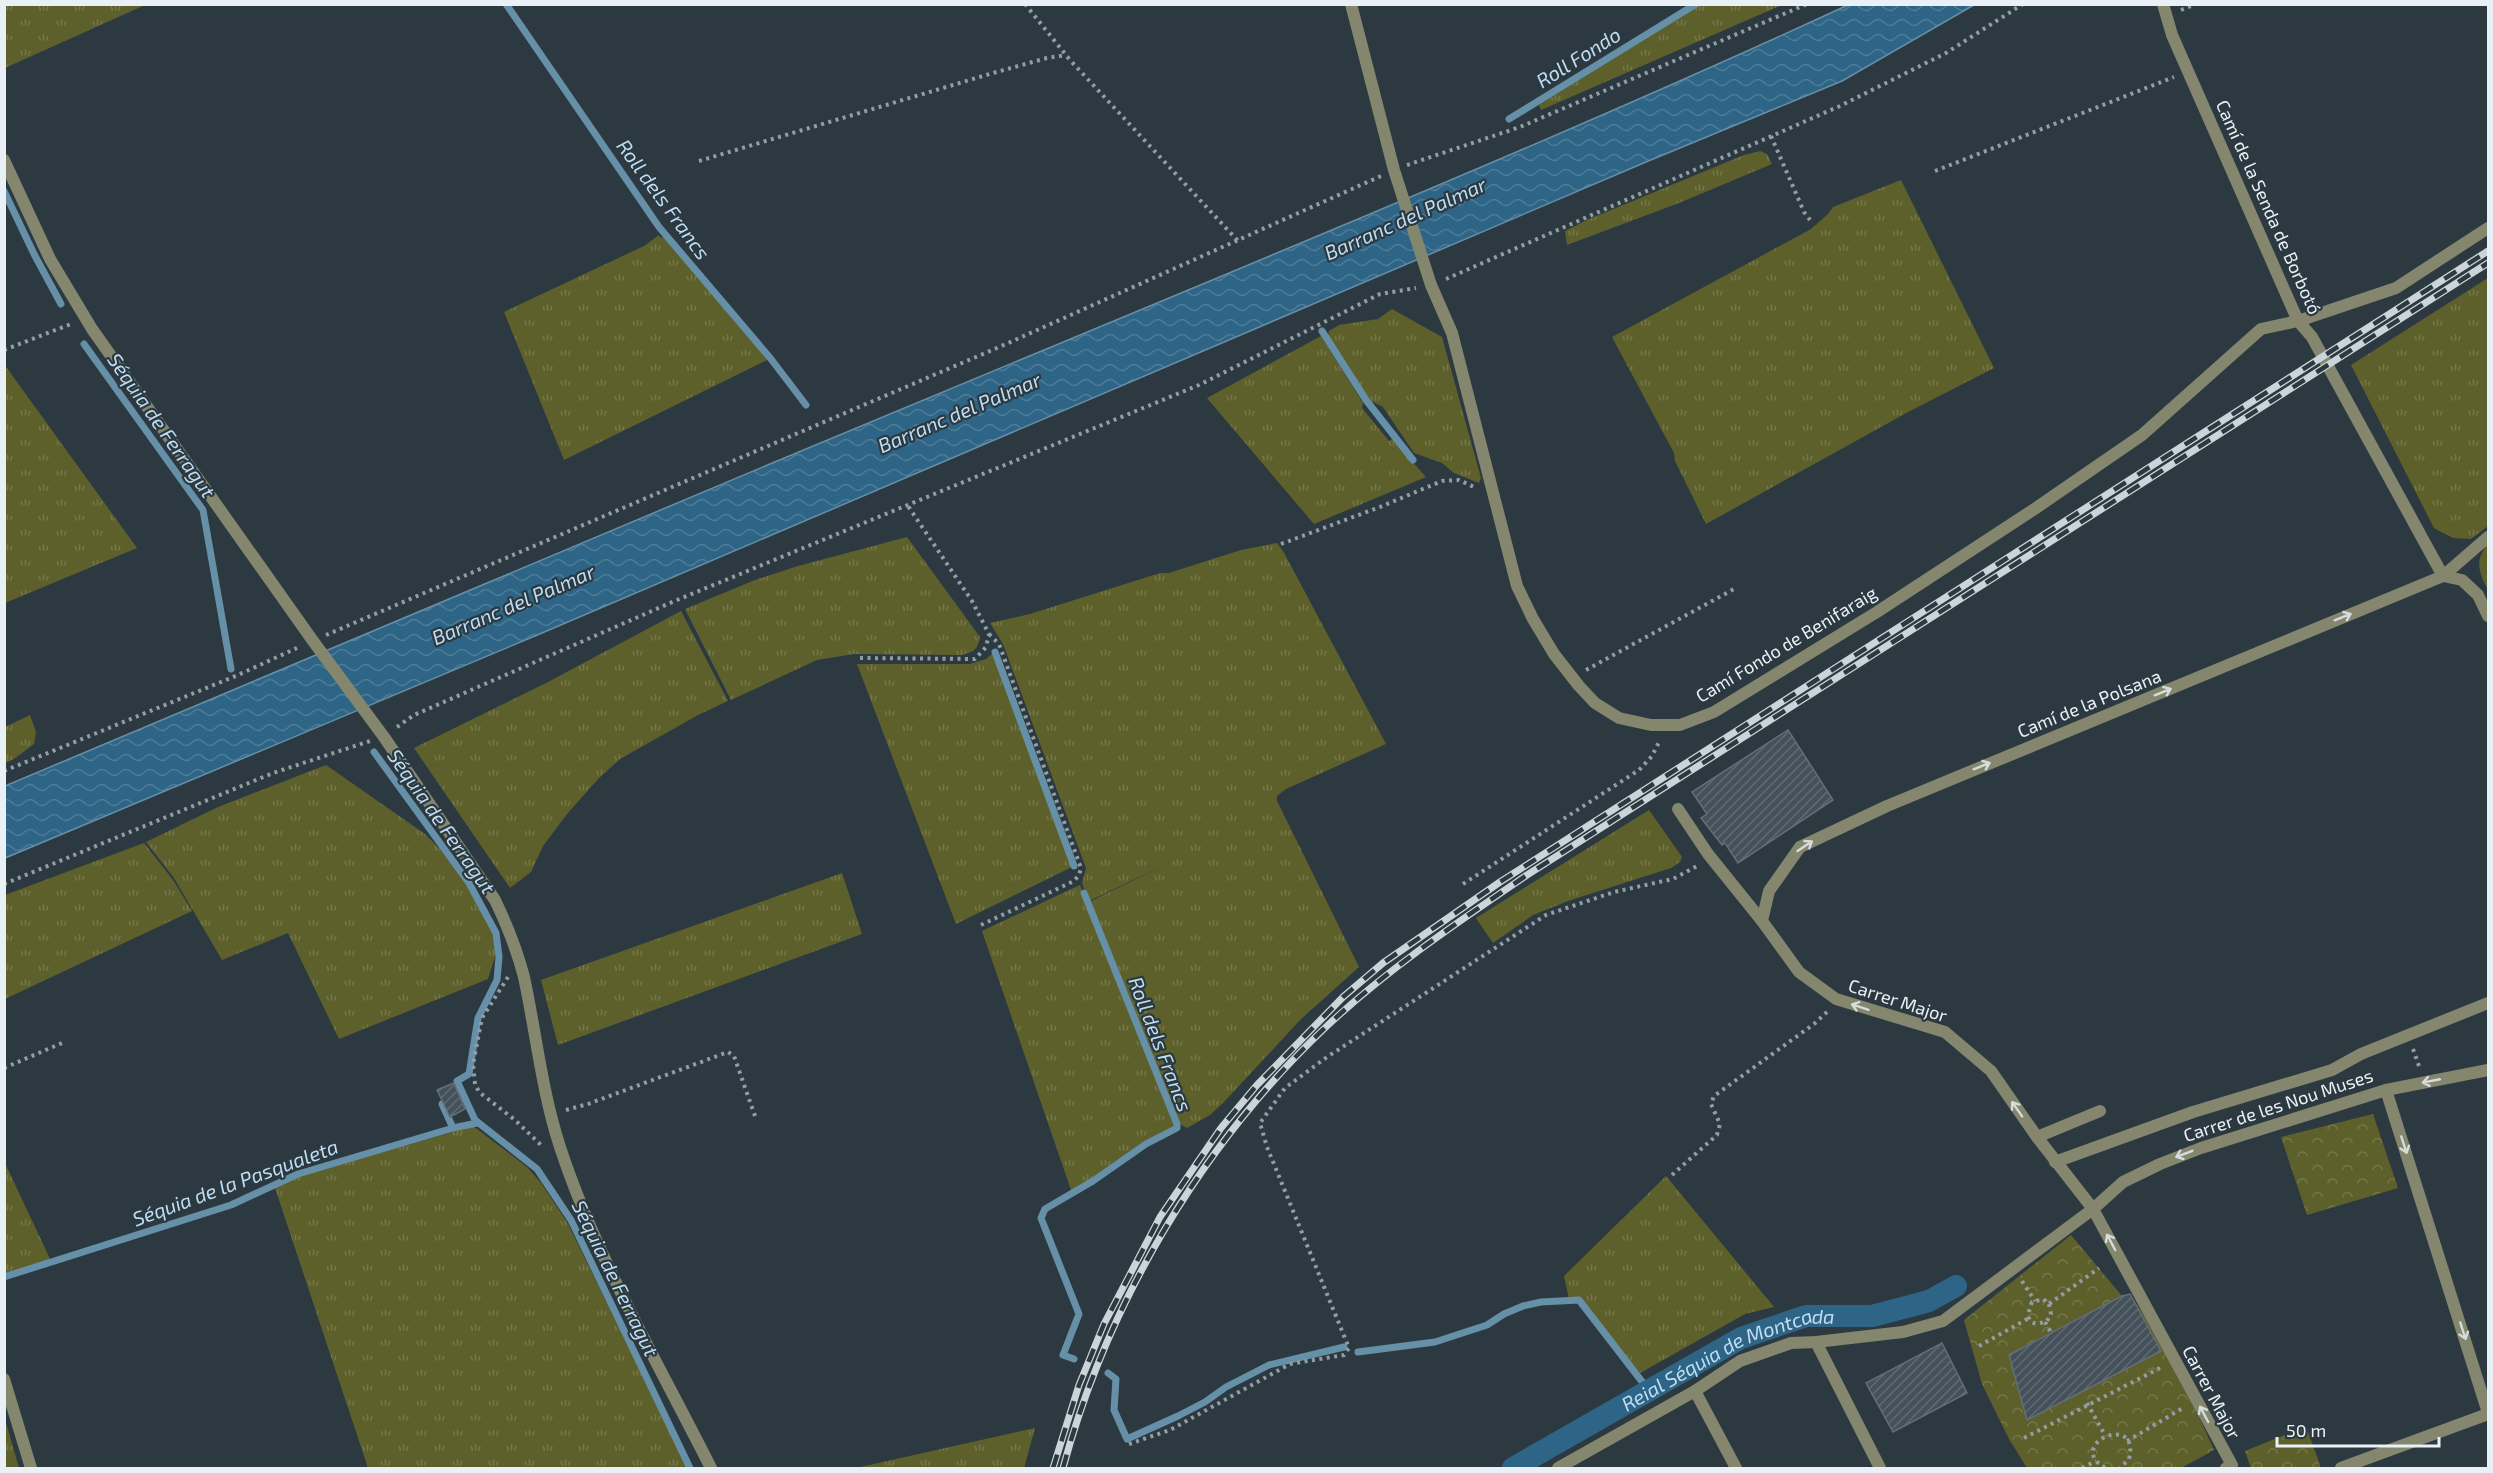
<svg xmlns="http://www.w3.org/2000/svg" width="2493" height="1473" viewBox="0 0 2493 1473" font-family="'Exo 2',sans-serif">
<defs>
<pattern id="grass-tufts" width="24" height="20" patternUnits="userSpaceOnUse" patternTransform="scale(1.5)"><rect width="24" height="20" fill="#5e602b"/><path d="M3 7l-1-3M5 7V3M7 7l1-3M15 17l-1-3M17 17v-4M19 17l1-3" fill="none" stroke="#75774a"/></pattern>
<pattern id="park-crowns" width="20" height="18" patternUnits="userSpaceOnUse" patternTransform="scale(1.5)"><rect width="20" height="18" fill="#5e602b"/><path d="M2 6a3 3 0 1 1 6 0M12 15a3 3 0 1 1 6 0" fill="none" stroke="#75774a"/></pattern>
<pattern id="water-waves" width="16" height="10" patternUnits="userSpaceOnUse" patternTransform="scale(1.5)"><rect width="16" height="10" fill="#2e6586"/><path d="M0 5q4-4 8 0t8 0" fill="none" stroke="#4c7c98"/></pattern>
<pattern id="building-hatch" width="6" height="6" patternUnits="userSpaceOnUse" patternTransform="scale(1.5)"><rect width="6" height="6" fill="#45515a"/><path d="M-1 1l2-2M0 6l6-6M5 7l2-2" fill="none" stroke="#606a72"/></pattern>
</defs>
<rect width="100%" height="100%" fill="#2d3941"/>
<g fill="url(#grass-tufts)">
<path d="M5,4H145V5L5,68Z"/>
<path d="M1700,5H1782L1541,110L1539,105Z"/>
<path d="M1760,151L1767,154L1772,164L1679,203L1567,245L1565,231L1587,220L1744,155Z"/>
<path d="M1901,180L1994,368L1910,411L1706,524L1675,461L1674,453L1612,337L1811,229L1828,214L1833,207Z"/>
<path d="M659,235L661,238L665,236L769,359L564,460L504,312L644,246Z"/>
<path d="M2488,278V526L2471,539L2453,538L2434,528L2351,365Z"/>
<path d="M1392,309L1442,337L1481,478L1479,483L1454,473L1442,463L1414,453L1383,407L1369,400L1328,335L1329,331L1339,325L1378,319Z"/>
<path d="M1321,336L1363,403L1362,408L1389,441L1392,439L1426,477L1314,524L1207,398Z"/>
<path d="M4,364L137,548L5,603H4Z"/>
<path d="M907,537L980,637C978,649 974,652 962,655L854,654L817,660L731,700L685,609L755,580L798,566Z"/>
<path d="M1277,543L1283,551L1386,744L1286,789L1277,796V801L1359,967L1301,1019L1223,1103L1210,1115L1187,1128L1178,1123L1089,902L1175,860L1089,901L1082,883L1086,868L1003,644L990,623L1030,614L1160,573H1169L1241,550Z"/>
<path d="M2488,544V590C2479,573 2474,560 2488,544Z"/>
<path d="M681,611L728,701L698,715L620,759L599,778L567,814L543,846L531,872L510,888L414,748L548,682Z"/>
<path d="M993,653L1072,867L956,924L857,664H970L986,659Z"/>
<path d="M30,715L36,732L34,744L14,759L5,763V727Z"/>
<path d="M326,765L425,834L439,848L468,886L495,938L496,954L488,979L339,1039L288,933L222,960L174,878L146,842L218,807Z"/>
<path d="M1649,810L1682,857L1680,862L1671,868L1568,901L1533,915L1493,943L1476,918Z"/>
<path d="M144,843L173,880L192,911L5,999V895Z"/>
<path d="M842,873L862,934L558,1045L541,980Z"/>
<path d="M1080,885L1175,1124V1128L1144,1144L1072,1193L982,931Z"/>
<path d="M473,1126L527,1167L541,1183L567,1222L688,1468H368L275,1188L300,1176Z"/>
<path d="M4,1161L51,1261L5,1275H4Z"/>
<path d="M1666,1176L1774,1307L1745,1314L1640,1373L1579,1298L1569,1299L1564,1276Z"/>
<path d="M4,1419H5L19,1468H5Z"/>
<path d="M1035,1428L1024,1468H856Z"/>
</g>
<g fill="url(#park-crowns)">
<path d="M2373,1114L2398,1188L2307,1215L2281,1137Z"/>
<path d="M2071,1235L2122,1296L2130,1294C2164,1344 2190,1396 2214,1450L2181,1468H2027L2009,1439L1982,1384L1964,1320Z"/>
<path d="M2306,1426L2321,1468H2251L2245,1451Z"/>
</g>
<path fill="url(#water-waves)" stroke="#668fa8" stroke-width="1.5" d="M1848,5H1974L1842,81L1646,162L535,636L5,858V786C350,639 697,494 1044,350C1313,238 1584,127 1848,5Z"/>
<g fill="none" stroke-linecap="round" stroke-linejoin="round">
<g stroke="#668fa8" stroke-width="7">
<path d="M506,4L659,227L771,359L806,405"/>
<path d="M1509,119L1696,4"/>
<path d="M4,191L34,254L61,304"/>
<path d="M1322,331L1366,400L1413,460"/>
<path d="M84,344L203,510L231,669"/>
<path d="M995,652L1074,866"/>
<path d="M374,752L469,883L496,933L499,957L497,980L478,1018L469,1074L457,1081L475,1120L537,1169L571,1220L690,1468"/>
<path d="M453,1128L477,1123"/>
<path d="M4,1277L231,1205L298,1174L453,1128L442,1104L443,1103"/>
<path d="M1358,1352L1435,1342L1487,1325L1504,1314L1523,1306L1541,1302L1579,1300L1650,1392"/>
<path d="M1074,1359L1063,1355L1079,1314L1041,1218L1045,1209L1093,1181L1146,1144L1177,1128V1124L1084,893"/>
<path d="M1108,1373L1116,1379L1114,1410L1127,1439L1178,1416L1205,1402L1226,1387L1269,1365L1344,1347"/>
</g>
<path stroke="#2e6586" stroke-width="22" id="s1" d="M1513,1468L1741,1338L1806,1316H1872L1929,1301L1956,1286"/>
</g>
<g fill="url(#building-hatch)" stroke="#626f78" stroke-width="1.5">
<path d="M1788,730L1833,800L1738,863L1725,843L1722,845L1701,818L1707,814L1692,792Z"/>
<path d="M454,1083L465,1109L450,1117L437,1090Z"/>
<path d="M2130,1294L2161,1351L2027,1420L2009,1355L2122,1296Z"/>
<path d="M1942,1343L1967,1393L1893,1432L1866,1383Z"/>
</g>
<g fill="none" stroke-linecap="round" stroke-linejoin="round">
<g stroke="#939da4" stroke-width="4" stroke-dasharray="3 4.5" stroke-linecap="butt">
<path d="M1025,4L1070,60L1238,241"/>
<path d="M2181,10L2196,4"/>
<path d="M1771,136L1804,212L1810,220"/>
<path d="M699,161L993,73L1047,58L1066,55"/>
<path d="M1407,165L1520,127L1807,4"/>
<path d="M1935,171L2174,77"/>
<path d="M1446,279L1840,106L1946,53L2023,4"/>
<path d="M4,350L71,324"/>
<path d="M1281,544L1380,507L1442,481L1459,480L1476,488"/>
<path d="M326,635L997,348L1381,176"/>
<path d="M860,658L975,659L986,647L989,634L972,601L908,506"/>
<path d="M1586,670L1734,589"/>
<path d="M397,727L414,715L677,600L1199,385L1380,294L1416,288"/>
<path d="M4,771L238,675L297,648"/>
<path d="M4,884L273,773L370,741"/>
<path d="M1463,884L1639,770L1652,756L1660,740"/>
<path d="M981,925L1074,881L1079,875L1081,868L999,644L989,634"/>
<path d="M508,977L482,1018L473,1064L475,1084L479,1092L515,1120L543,1147"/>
<path d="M2413,1049L2419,1066L2417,1067"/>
<path d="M4,1068L62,1043"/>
<path d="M566,1110L588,1104L728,1052L734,1056L755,1116"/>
<path d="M1672,1175L1717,1135L1720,1124L1711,1104L1714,1096L1814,1024L1827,1012"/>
<path d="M2022,1281L2035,1301"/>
<path d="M2049,1304L2051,1314L2047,1321C2029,1328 2025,1319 2032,1302L2043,1299L2049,1304L2099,1268"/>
<path d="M2045,1322L2050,1331"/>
<path d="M1979,1346L2029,1318"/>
<path d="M2087,1403L2105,1435"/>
<path d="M2024,1438L2160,1368"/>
<path d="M2127,1441L2183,1408"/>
<path d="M1129,1444L1170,1430L1290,1364L1344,1355L1349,1348L1267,1147L1260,1123L1285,1088L1327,1057L1546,915L1614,892L1673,879L1697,866"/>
<path d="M2082,1468L2096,1461"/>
<path d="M2105,1468C2064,1444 2141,1411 2129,1459L2120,1468"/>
</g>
<path stroke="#84866e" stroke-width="12" d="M2298,321L2396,288L2488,228"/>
<g stroke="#84866e" stroke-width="12">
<path d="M2055,1162L2193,1112L2332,1070L2361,1054L2488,1003"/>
<path d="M1816,1342L1880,1468"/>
<path d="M1558,1468L1695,1391L1740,1361L1791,1343L1816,1342L1903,1332L1943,1321L2093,1209"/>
</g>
<g stroke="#84866e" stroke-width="12">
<path d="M1351,4L1394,170L1431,285L1452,333L1517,586L1533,619L1554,654L1579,686L1595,703L1619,718L1651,725H1680L1714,712L1877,612L2036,508L2142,435L2261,329L2298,321"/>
<path d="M2163,4L2172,35L2298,321L2312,337L2443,576"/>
<path d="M2443,576L2462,580L2478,595L2488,616"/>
<path d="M1678,809L1708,854L1762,921"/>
<path d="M2386,1090L2488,1413"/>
<path d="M2037,1137L2100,1111"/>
<path d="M2093,1209L2123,1182L2160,1164L2201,1148L2386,1090L2488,1070"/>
<path d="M4,1379L31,1468"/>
<path d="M1695,1391L1736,1468"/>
<path d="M2226,1468L2232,1465L2093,1209L2037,1137L1991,1071L1945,1032L1836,999L1799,972L1762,921L1769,891L1800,847L1887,806L2443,576L2488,537"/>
<path d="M2341,1468L2488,1414"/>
</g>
<path stroke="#84866e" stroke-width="12" d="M4,160L50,259L92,329L313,641L384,737L495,900C507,925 517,950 524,977C536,1033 542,1092 560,1147C596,1257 659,1365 711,1468"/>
<defs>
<g id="rail">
<path d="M1053,1468L1079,1385L1104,1324L1160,1217L1221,1128L1257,1085L1343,997L1383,963L1500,882L2488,251"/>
<path d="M1063,1468C1108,1302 1202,1143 1328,1025C1389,968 1458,922 1527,875L2488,263"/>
</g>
</defs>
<use href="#rail" stroke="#cbd4d9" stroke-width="7"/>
<use href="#rail" stroke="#2d3941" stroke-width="4.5" stroke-dasharray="14" stroke-linecap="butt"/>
</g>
<defs><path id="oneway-shaft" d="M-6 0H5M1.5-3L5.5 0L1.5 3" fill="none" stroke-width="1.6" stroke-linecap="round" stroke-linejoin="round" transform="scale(1.5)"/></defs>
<g stroke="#d5dcdb">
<use href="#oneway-shaft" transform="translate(2343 617) rotate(-22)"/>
<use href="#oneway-shaft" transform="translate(2163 692) rotate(-22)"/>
<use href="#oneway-shaft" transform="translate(1982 766) rotate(-22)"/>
<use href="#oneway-shaft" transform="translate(1805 846) rotate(-34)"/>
<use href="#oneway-shaft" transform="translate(1860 1007) rotate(-162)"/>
<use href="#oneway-shaft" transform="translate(2431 1081) rotate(169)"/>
<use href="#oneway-shaft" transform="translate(2017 1109) rotate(-125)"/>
<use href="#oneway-shaft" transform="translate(2404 1145) rotate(72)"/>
<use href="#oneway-shaft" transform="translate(2184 1154) rotate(159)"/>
<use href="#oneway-shaft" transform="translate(2111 1242) rotate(-118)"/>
<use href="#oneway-shaft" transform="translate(2463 1331) rotate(72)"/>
<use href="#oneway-shaft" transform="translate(2204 1414) rotate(-118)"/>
</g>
<g text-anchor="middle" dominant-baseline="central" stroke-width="4.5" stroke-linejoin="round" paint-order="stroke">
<g font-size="18" fill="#e9f1f6" stroke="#2d3941">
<text transform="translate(2269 207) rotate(66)">Camí de la Senda de Borbotó</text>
<text transform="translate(1786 644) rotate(-31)">Camí Fondo de Benifaraig</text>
<text transform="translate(2089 703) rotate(-22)">Camí de la Polsana</text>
<text transform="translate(1898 1000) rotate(18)">Carrer Major</text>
<text transform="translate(2278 1105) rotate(-18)">Carrer de les Nou Muses</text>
<text transform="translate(2212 1392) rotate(62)">Carrer Major</text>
</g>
<g font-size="20" font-style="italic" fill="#bfdef3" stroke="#2d3941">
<text transform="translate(1578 57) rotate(-32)">Roll Fondo</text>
<text transform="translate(664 199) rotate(54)">Roll dels Francs</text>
<text transform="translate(1405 218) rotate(-24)">Barranc del Palmar</text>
<text transform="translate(959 412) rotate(-23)">Barranc del Palmar</text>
<text transform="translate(162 425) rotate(55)">Séquia de Ferragut</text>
<text transform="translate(513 604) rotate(-23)">Barranc del Palmar</text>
<text transform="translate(442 821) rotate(55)">Séquia de Ferragut</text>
<text transform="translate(1161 1044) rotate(69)">Roll dels Francs</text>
<text transform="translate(235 1182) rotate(-20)">Séquia de la Pasqualeta</text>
<text transform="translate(616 1278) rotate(64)">Séquia de Ferragut</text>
<text stroke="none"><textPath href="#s1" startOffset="243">Reial Séquia de Montcada</textPath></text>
</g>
</g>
<rect width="2493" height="1473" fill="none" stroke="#e9f1f6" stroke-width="12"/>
<path d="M2277 1437v9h162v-9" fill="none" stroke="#e9f1f6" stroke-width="3"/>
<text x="2286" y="1437" font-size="18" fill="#e9f1f6" stroke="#2d3941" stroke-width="4.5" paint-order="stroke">50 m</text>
</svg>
